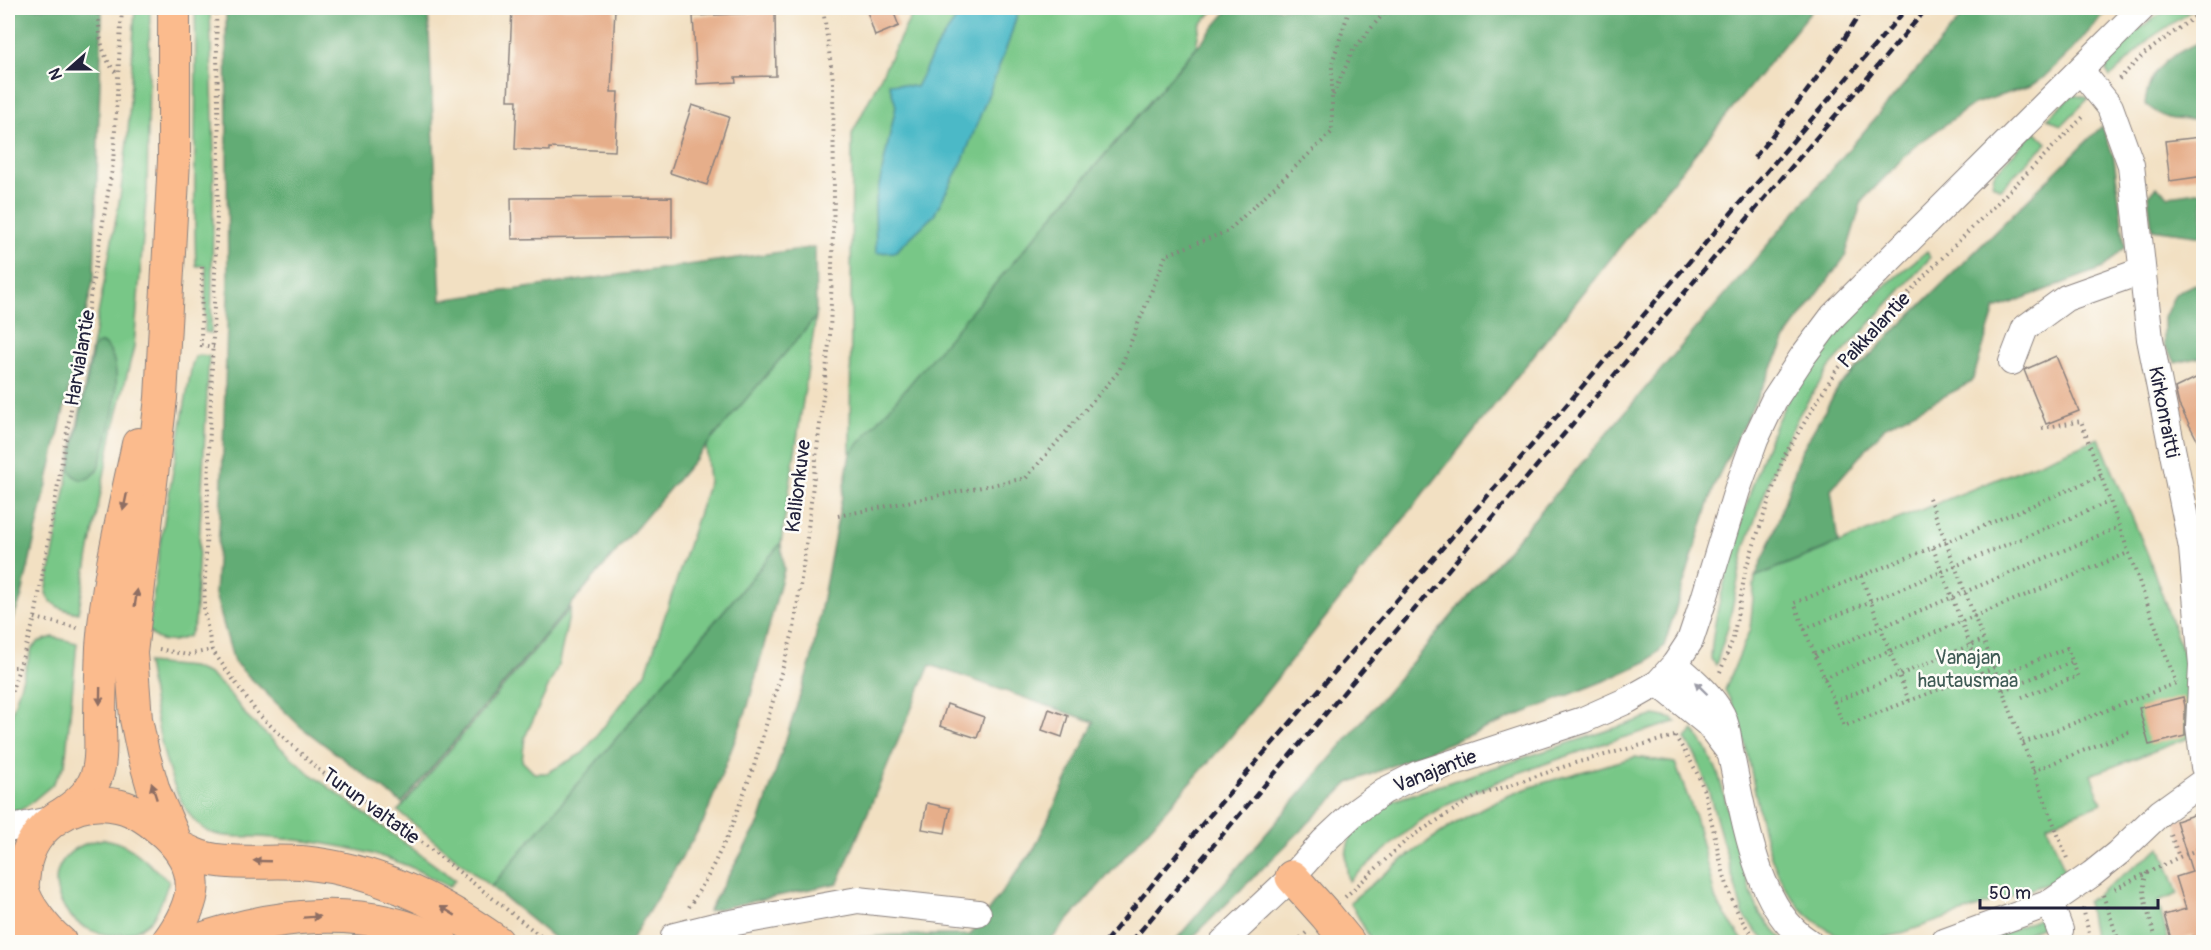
<svg xmlns="http://www.w3.org/2000/svg" width="2211" height="950" viewBox="0 0 2211 950" font-family="Pangolin,sans-serif">
<rect width="100%" height="100%" fill="#fdfcf7"/>
<filter id="ink" filterUnits="userSpaceOnUse"><feTurbulence type="fractalNoise" baseFrequency=".0167" numOctaves="2"/><feDisplacementMap in="SourceGraphic" scale="12" xChannelSelector="R" yChannelSelector="G"/><feConvolveMatrix kernelMatrix="1 2 1 2 8 2 1 2 1" color-interpolation-filters="sRGB"/></filter>
<filter id="wash" filterUnits="userSpaceOnUse"><feTurbulence type="fractalNoise" baseFrequency=".008" numOctaves="4" result="noise"/><feDisplacementMap in="SourceGraphic" scale="24" xChannelSelector="R" yChannelSelector="G"/><feGaussianBlur stdDeviation="1.35" result="paint"/><feColorMatrix in="noise" values="0 0 0 0 0 0 0 0 0 0 0 0 0 0 0 0 0 1.4 0 .05"/><feComposite in="paint" operator="in"/></filter>
<g filter="url(#wash)">
<rect width="100%" height="100%" fill="#f2e0c2"/>
<g fill="#78c787" stroke="#4d7461" stroke-width="1.5">
<path d="M135,8H150L147,190L134,347L111,439L78,613C65,610 51,607 46,593L120,197L128,134Z"/>
<path d="M195,8H210L214,157L211,333L205,332L206,266H196C192,180 198,94 195,8Z"/>
<path d="M915,8H1216L1200,25L1196,47L850,455L852,134Z"/>
<path d="M2191,11L2149,39L2114,74L2110,77C2107,72 2105,69 2107,64C2112,50 2149,19 2163,13C2171,10 2182,11 2191,11Z"/>
<path d="M2073,95L2089,98L2061,126L2048,118Z"/>
<path d="M2035,131L2047,143L2000,189L1992,184L1994,174Z"/>
<path d="M1927,251L1930,258L1830,367L1800,413L1778,457L1745,547L1728,627L1716,665L1711,659C1712,622 1724,584 1734,548C1753,478 1779,394 1829,339C1859,306 1893,279 1927,251Z"/>
<path d="M816,317L781,543L491,887L398,811L571,607L558,666L525,737L522,761L534,773H547L583,753L646,673L709,482L706,446Z"/>
<path d="M199,355L209,356L195,622L189,636C175,642 158,645 149,631L159,550L192,364L195,357Z"/>
<path d="M2099,438L2148,555L2189,671L2194,736L2091,775L2102,803L2047,825L2067,877L1896,935C1862,943 1843,943 1815,921C1746,868 1765,760 1725,690L1750,629L1755,577Z"/>
<path d="M53,637L77,643L65,765L52,785L27,806L8,817V725L32,648L38,642Z"/>
<path d="M147,663L192,667L209,674L226,689L249,719L308,772L455,880L449,887C435,880 422,872 408,866C362,847 311,840 261,837C241,836 215,840 200,826C164,795 155,709 147,663Z"/>
<path d="M1655,715L1673,719L1676,722L1605,743L1510,776L1449,803L1419,821L1349,881C1338,836 1358,820 1395,800Z"/>
<path d="M1694,730L1706,748L1718,773L1750,890L1760,914L1785,942H1768L1757,933L1743,914L1708,789L1697,758L1685,739Z"/>
<path d="M1635,757L1675,763L1695,816L1716,901L1744,942H1372L1350,902C1392,867 1434,834 1482,808C1529,783 1584,772 1635,757Z"/>
<path d="M104,839C134,844 146,863 169,881C164,894 161,908 152,919C146,926 138,930 129,933C63,950 17,853 104,839Z"/>
<path d="M2161,847L2178,894L2158,902L2169,942H2094L2087,902Z"/>
<path d="M2048,915L2050,923L2007,942H1981Z"/>
<path d="M299,937L340,942H275Z"/>
</g>
<g fill="#62ac74" stroke="#426758" stroke-width="1.5">
<path d="M8,8H101L102,15L94,277L21,599L8,630Z"/>
<path d="M226,8H428L441,300L815,247L816,317L402,803L301,727L234,662L215,594L222,482L228,293Z"/>
<path d="M1230,8H1814L1650,209L1229,739L1049,942H797L893,935H970L1034,849L1094,722L930,665L838,883L708,911L759,823L811,661L850,454Z"/>
<path d="M1969,8H2110L2072,50L2042,79L2030,86L1974,104L1914,147L1862,201L1845,257L1789,333L1716,481L1664,646L1648,661L1609,679L1349,783L1188,942H1174Z"/>
<path d="M2203,40V119C2174,120 2169,123 2145,104C2149,66 2172,55 2203,40Z"/>
<path d="M2102,126L2114,158L2125,247L2103,268L1995,309L1972,382L1886,426L1831,489L1838,543L1755,577L1772,538L1802,450L1839,386Z"/>
<path d="M2157,187L2169,196L2203,191V236L2152,229L2148,195Z"/>
<path d="M2195,284L2203,288V357L2176,363L2164,345V318L2175,294Z"/>
<path d="M102,343C132,362 107,443 97,471C88,482 76,483 70,469L93,349L96,345Z"/>
<path d="M781,543L784,570L748,706L704,821L630,942H559L491,887Z"/>
</g>
<path fill="#4cb9c7" stroke="#376e81" stroke-width="1.5" d="M964,8H1019L1009,41L963,160L934,215L895,252L876,253L875,204L896,106L889,83L916,87L937,46Z"/>
<g id="blocks">
<g fill="#e6ae8a">
<path d="M512,8H615L611,92H618L615,151L549,148V151L515,149L517,100H508Z"/>
<path d="M866,8H892L899,26L875,36Z"/>
<path d="M775,12L776,76L735,77L736,82L697,84L693,16Z"/>
<path d="M692,105L729,117L707,185L670,173Z"/>
<path d="M2201,137L2204,176L2170,181L2165,141Z"/>
<path d="M672,197V237L512,239L511,198Z"/>
<path d="M2056,356L2079,411L2046,424L2024,370Z"/>
<path d="M2204,374V453L2179,405L2175,388Z"/>
<path d="M2183,697L2185,706V736L2149,745L2139,708Z"/>
<path d="M947,704L984,717L977,738L940,726Z"/>
<path d="M1049,709L1068,716L1062,737L1042,730Z"/>
<path d="M927,803L950,808L945,833L922,829Z"/>
<path d="M2196,814L2204,837V942H2195L2193,936L2172,942L2164,915L2186,909L2176,877L2192,872L2176,821Z"/>
</g>
</g>
</g>
<g filter="url(#ink)">
<use href="#blocks" fill-opacity="0" stroke="#8a817e" stroke-width="1.5"/>
<g fill="none" stroke-linecap="round" stroke-linejoin="round">
<defs>
<g id="minor">
<path d="M2081,71L2110,107L2131,165L2150,339L2192,548L2202,665L2199,726L2204,767"/>
<path d="M2012,362L2025,328L2066,298L2142,271"/>
<path d="M1675,664C1692,679 1711,694 1722,715C1729,729 1728,744 1732,760C1744,816 1757,910 1809,942"/>
<path d="M1658,683L1708,724L1727,749"/>
<path d="M8,829L54,819"/>
<path d="M2050,903L2060,930"/>
<path d="M674,936L714,926L858,900L978,913"/>
<path d="M1223,942L1292,877L1323,842L1354,813L1384,791L1418,774L1583,720L1628,700L1658,683L1675,664L1690,641L1704,599L1737,490L1755,440L1774,400L1803,356L1833,316L1868,281L2142,8"/>
<path d="M1944,942L2050,903L2092,874L2118,853L2161,812L2204,781"/>
</g>
<g id="major">
<path d="M174,8V160L161,398L131,653L136,719L143,753L154,791L177,844"/>
<path d="M65,812C81,801 93,790 98,771C102,756 100,740 100,725C100,699 101,673 102,647C107,578 124,511 138,444"/>
</g>
<g id="highway">
<path d="M180,848C187,851 194,855 201,857C231,866 274,860 306,863C376,870 441,902 497,942"/>
<path d="M1292,877L1326,915L1348,942"/>
<path d="M14,942L22,887"/>
<path d="M60,942C47,932 24,904 22,887C22,881 24,874 24,868C31,824 77,796 119,806C137,810 152,822 166,834C204,870 197,902 168,942"/>
<path d="M194,942C272,914 364,902 441,942"/>
</g>
</defs>
<use href="#minor" stroke="#8a817e" stroke-width="28"/>
<use href="#major" stroke="#8a817e" stroke-width="34"/>
<use href="#highway" stroke="#8a817e" stroke-width="35"/>
<g stroke="#8a817e" stroke-width="4" stroke-dasharray="1.5 4.5" stroke-linecap="butt">
<path d="M98,8C99,33 100,56 118,75"/>
<path d="M216,8L219,149L204,611L212,650L258,714L320,771L401,826L548,942"/>
<path d="M2119,79L2144,54L2204,10"/>
<path d="M1333,95L1353,50L1388,8"/>
<path d="M202,267L201,345L214,347"/>
<path d="M2042,428L2081,421L2176,683"/>
<path d="M1929,498L2068,861"/>
<path d="M838,516L1026,478L1119,371L1166,255L1228,231L1332,132V63L1350,8"/>
<path d="M1933,548L1981,673"/>
<path d="M1861,576L1909,701"/>
<path d="M35,618L78,628"/>
<path d="M1804,629L2109,502"/>
<path d="M159,649L187,655L212,650"/>
<path d="M1815,655L2119,527"/>
<path d="M8,667H19"/>
<path d="M1994,668L1844,726L1794,603L1946,542L2101,476"/>
<path d="M2010,671L2067,648L2078,676L2022,697"/>
<path d="M1720,672L1733,639L1746,568L1784,456L1835,372L1927,273L2085,115"/>
<path d="M1824,678L2128,553"/>
<path d="M2003,690L2072,662"/>
<path d="M1834,702L1983,640"/>
<path d="M8,703L35,618L113,164L122,8"/>
<path d="M1675,736C1685,752 1697,769 1703,788C1718,835 1722,910 1760,942"/>
<path d="M2023,743L2176,683"/>
<path d="M2033,771L2132,731"/>
<path d="M2171,835L2179,857"/>
<path d="M2147,873C2138,893 2152,923 2157,942"/>
<path d="M2115,889L2177,858L2204,847"/>
<path d="M2103,895L2119,942"/>
<path d="M1345,897L1409,838L1475,797L1575,763L1675,736"/>
<path d="M689,907L708,876L729,833L754,766L794,629L807,537L830,335L834,198L833,80L823,8"/>
<path d="M2083,908L2091,942"/>
<path d="M1296,942L1306,933"/>
<path d="M2023,942L2033,938"/>
</g>
<use href="#minor" stroke="#fff" stroke-width="26"/>
<use href="#major" stroke="#fbbb8d" stroke-width="32"/>
<use href="#highway" stroke="#fbbb8d" stroke-width="33"/>
<g stroke="#22223b" stroke-width="4.5" stroke-dasharray="9 4.5" stroke-linecap="butt">
<path d="M1754,158C1793,110 1832,61 1863,8"/>
<path d="M1105,942L1198,829L1545,430L1907,8"/>
<path d="M1131,942L1927,8"/>
</g>
</g>
<defs><path id="oneway-solid" d="M-6-.8H1V-3.2L6.5 0L1 3.2V.8H-6Z" transform="scale(1.5)"/></defs>
<g fill="#8e6e64">
<use href="#oneway-solid" transform="translate(125 502) rotate(102)"/>
<use href="#oneway-solid" transform="translate(136 598) rotate(-81)"/>
<use href="#oneway-solid" transform="translate(100 696) rotate(91)"/>
<use href="#oneway-solid" transform="translate(154 791) rotate(-108)"/>
<use href="#oneway-solid" transform="translate(262 861) rotate(-178)"/>
<use href="#oneway-solid" transform="translate(448 911) rotate(-149)"/>
<use href="#oneway-solid" transform="translate(312 917) rotate(-4)"/>
</g>
<use fill="#9c9ca7" href="#oneway-solid" transform="translate(1701 688) rotate(-136)"/>
</g>
<g text-anchor="middle" dominant-baseline="central" stroke-width="5" stroke-linejoin="round" paint-order="stroke">
<g font-size="20" fill="#22223b" stroke="#fdfcf7">
<text transform="translate(1874 330) rotate(-47)">Paikkalantie</text>
<text transform="translate(80 358) rotate(-80)">Harvialantie</text>
<text transform="translate(2164 412) rotate(79)">Kirkonraitti</text>
<text transform="translate(798 486) rotate(-83)">Kallionkuve</text>
<text transform="translate(1435 771) rotate(-21)">Vanajantie</text>
<text transform="translate(371 806) rotate(36)">Turun valtatie</text>
</g>
<g font-size="20" fill="#405c56" stroke="#fdfcf7">
<text x="1968" y="657">Vanajan<tspan x="1968" dy="23">hautausmaa</tspan></text>
</g>
</g>
<rect width="2211" height="950" fill="none" stroke="#fdfcf7" stroke-width="30"/>
<g transform="translate(69 69) rotate(249)" stroke="#fdfcf7" stroke-width="4.5" paint-order="stroke">
<path d="M0-4.5L10 22L0 15L-10 22Z" fill="#22223b"/>
<text y="-9" font-size="16" font-weight="bold" text-anchor="middle" fill="#22223b">N</text>
</g>
<path d="M1980 899v9h178v-9" fill="none" stroke="#22223b" stroke-width="3"/>
<text x="1989" y="899" font-size="18" fill="#22223b" stroke="#fdfcf7" stroke-width="4.5" paint-order="stroke">50 m</text>
</svg>
